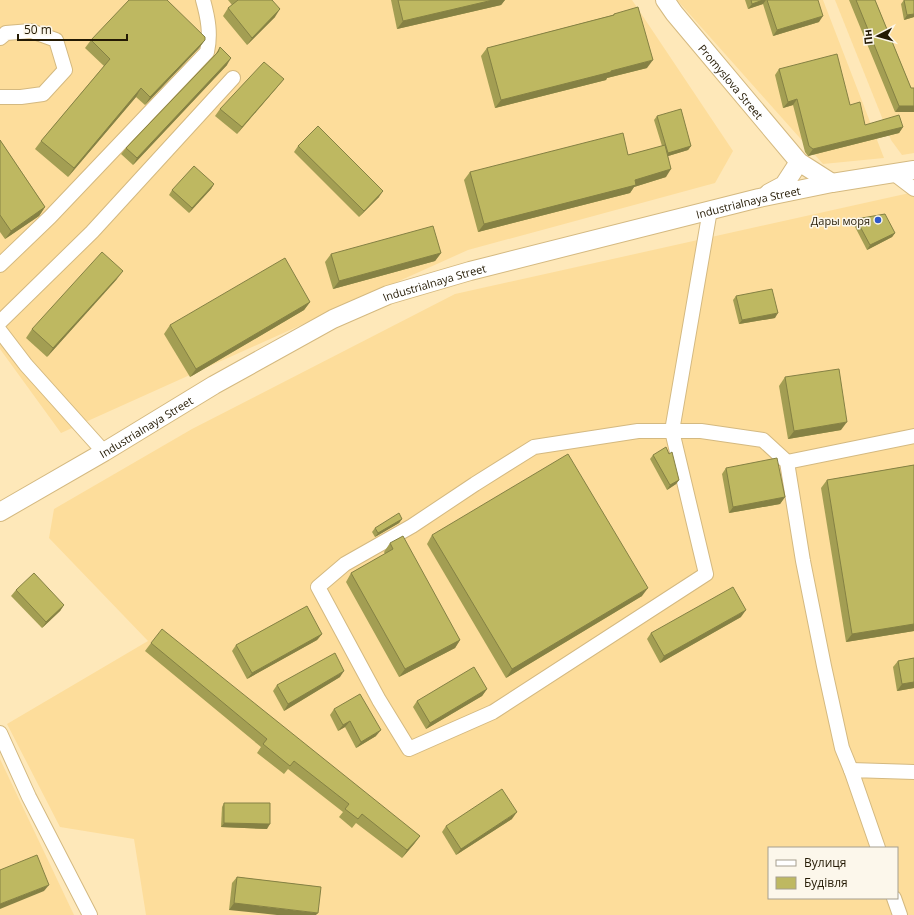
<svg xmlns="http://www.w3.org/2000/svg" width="914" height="915" viewBox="0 0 914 915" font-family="'Open Sans',sans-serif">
<rect width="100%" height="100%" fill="#fee8b9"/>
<g fill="#fddd9b" fill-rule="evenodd">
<path d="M0,0H632L733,151L715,183L468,250L61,433L0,349Z"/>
<path d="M677,0H823L884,158L823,164Z"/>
<path d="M835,0H914V153L902,155L891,140Z"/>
<path d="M914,192V915H146L134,839L60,827L7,724L148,641L49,538L54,509L192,429L455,294ZM769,848H897V898H769Z"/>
<path d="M0,759L74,915H0Z"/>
</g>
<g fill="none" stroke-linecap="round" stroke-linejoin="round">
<defs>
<g id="minor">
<path d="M0,38L6,33L31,31L56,40L65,70L43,94L21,97H0"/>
<path d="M893,173L914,189"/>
<path d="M710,210L672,431L706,574L493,712L409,749L379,700L318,587L345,564L412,526L475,484L534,447L638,431H701L763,440L787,462L803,561L824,666L842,748L851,770"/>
<path d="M0,265L50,217L207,52C211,34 208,18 203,0"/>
<path d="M0,322L92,232L233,78"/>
<path d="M0,331L26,365L104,452"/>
<path d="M787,462L914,436"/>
<path d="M0,733L29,797L90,915"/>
<path d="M878,848L851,770L914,772"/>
<path d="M894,898L900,915"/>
</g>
<g id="major">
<path id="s1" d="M665,0L674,13L799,162L832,183"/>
<path d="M769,193L784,185L799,162"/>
<path id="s2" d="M0,512L104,452L214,385L333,319L388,295L470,271L759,198L832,183L914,170"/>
</g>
</defs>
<use href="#minor" stroke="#d4b980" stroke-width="16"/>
<use href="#major" stroke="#d4b980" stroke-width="20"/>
<use href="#minor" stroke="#fff" stroke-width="14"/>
<use href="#major" stroke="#fff" stroke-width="18"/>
</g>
<g fill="#a39e53">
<path d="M228,0H272L275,17L247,45L223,16L228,8L232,5Z"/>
<path d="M391,0H505L501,5L397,29Z"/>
<path d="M745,0H818L819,22L773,36L763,4L748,9Z"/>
<path d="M849,0H875L911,88H914L895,112Z"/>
<path d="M904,0H914V17L904,20L901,4Z"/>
<path d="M614,14L647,68L607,78L606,80L495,108L481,56L487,48L613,15Z"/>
<path d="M91,40H205L199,48L145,105L136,97L68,177L35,149L41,141L104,66L85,48Z"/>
<path d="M220,47L227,65L133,165L121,154L126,148L215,55Z"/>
<path d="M779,69L850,105L865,125L903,127L899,133L808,156L805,152L793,105L783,108L775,75Z"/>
<path d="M284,79L279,85L237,134L215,116L220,109Z"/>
<path d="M657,116L691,146L688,150L668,156L666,177L634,187L630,193L478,232L464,180L470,172L628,155L662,146L654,120Z"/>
<path d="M0,140L45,207L39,216L5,239L0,232Z"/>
<path d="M298,146L379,197L359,217L294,152Z"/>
<path d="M214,184L211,189L189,213L169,195L172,190Z"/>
<path d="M856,219L895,233L892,237L867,250L853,223Z"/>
<path d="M441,253L435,261L333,289L325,262L331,254Z"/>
<path d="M117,279L47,357L26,338L32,329Z"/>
<path d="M736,296L775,318L739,324L733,300Z"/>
<path d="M310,302L304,310L190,377L164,334L170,325Z"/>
<path d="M785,377L841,430L788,439L779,386Z"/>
<path d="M653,455L679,480L676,484L667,490L650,459Z"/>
<path d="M914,465V631L846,642L821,488L827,480Z"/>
<path d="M726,468L785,497L780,504L729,513L722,474Z"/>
<path d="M402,519L399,523L375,537L372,532L375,528Z"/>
<path d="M432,535L642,596L506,678L427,544Z"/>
<path d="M390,543L460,640L455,648L399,677L346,582L351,573L385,554L384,552Z"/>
<path d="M16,590L64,605L60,611L42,628L11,596Z"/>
<path d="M741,617L660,663L647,639L651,633Z"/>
<path d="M322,634L317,640L247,679L232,651L236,645Z"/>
<path d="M151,643L420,836L414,844L402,858L356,823L352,828L339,817L343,812L288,769L284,774L257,753L261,747L145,651Z"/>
<path d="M914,658V688L897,691L893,667L898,661Z"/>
<path d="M340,677L284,711L273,691L277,685Z"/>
<path d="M487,689L482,696L426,729L413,707L417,701Z"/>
<path d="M334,709L376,736L356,748L345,727L338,731L330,715Z"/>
<path d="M224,803L267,829L221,827L222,807Z"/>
<path d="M512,819L456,855L442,832L446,826Z"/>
<path d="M237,877L321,887L229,910L232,883Z"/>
</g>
<g fill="#858144">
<path d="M493,0H505L501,5L397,29L403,21Z"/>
<path d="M763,0H766L763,4L748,9L752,4Z"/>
<path d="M280,9L275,17L247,45L252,38Z"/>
<path d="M914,14V17L904,20L907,15Z"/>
<path d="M823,16L819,22L773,36L777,30Z"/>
<path d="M205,40L199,48L145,105L150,97Z"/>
<path d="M231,58L227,65L133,165L137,158Z"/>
<path d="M653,60L647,68L607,78L606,80L495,108L501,100Z"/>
<path d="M284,79L279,85L237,134L242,127Z"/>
<path d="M141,88L136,97L68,177L74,168Z"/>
<path d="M797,99L793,105L783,108L788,102Z"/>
<path d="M899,106H914V112H895Z"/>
<path d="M903,127L899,133L808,156L813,149Z"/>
<path d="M691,146L688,150L665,157L668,153Z"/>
<path d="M671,169L666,177L634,187L630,193L478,232L484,224Z"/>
<path d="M214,184L211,189L189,213L192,208Z"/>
<path d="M383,191L379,197L359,217L364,211Z"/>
<path d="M45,207L39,216L5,239L11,231Z"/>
<path d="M895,233L892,237L867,250L870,245Z"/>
<path d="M441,253L435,261L333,289L339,281Z"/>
<path d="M123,271L117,279L47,357L53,348Z"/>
<path d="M310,302L304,310L190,377L196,369Z"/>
<path d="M778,313L775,318L739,324L742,320Z"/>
<path d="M847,422L841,430L788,439L794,431Z"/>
<path d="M679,480L676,484L667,490L670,485Z"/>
<path d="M785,497L780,504L729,513L733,507Z"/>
<path d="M402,519L399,523L375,537L378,533Z"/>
<path d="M648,588L642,596L506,678L512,669Z"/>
<path d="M64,605L60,611L42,628L46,622Z"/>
<path d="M746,610L741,617L660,663L664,656Z"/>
<path d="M914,624V631L846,642L852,634Z"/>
<path d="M322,634L317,640L247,679L252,673Z"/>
<path d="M460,640L455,648L399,677L405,669Z"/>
<path d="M344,671L340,677L284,711L288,704Z"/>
<path d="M914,682V688L897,691L902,684Z"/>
<path d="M487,689L482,696L426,729L430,723Z"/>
<path d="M350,721L345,727L338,731L343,725Z"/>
<path d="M381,730L376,736L356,748L361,742Z"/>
<path d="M517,812L512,819L456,855L461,849Z"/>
<path d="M224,823L270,824L267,829L221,827Z"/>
<path d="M420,836L414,844L402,858L407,850Z"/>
<path d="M49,885L44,891L0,909V904Z"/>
<path d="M234,903L318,913L316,915H277L229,910Z"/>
</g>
<g fill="#beb861" stroke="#858144">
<path d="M129,0H167L205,37V40L150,97L141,88L74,168L41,141L110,59L91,40Z"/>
<path d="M238,0H272L280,9L252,38L228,8Z"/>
<path d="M398,0H493L403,21Z"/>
<path d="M751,0H763L752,4Z"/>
<path d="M767,0H818L823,16L777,30Z"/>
<path d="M856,0H875L911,88H914V106H899Z"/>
<path d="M904,0H914V14L907,15Z"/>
<path d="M638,7L653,60L611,71V72L501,100L487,48L614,15V14Z"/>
<path d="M220,47L231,58L137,158L126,148L218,52Z"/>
<path d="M837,54L850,105L860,102L865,125L899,115L903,127L813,149L809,146L797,99L788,102L779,69Z"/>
<path d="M264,62L284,79L242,127L220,109Z"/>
<path d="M681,109L691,146L668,153L657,116Z"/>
<path d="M318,126L383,191L364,211L298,146Z"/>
<path d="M623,133L628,155L665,145L671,169L635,180L636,185L484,224L470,172Z"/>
<path d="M0,140L45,207L11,231L0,215Z"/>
<path d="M194,166L214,184L192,208L172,190Z"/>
<path d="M885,214L895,233L870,245L856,219Z"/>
<path d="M433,226L441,253L339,281L331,254Z"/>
<path d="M102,252L123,271L53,348L32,329Z"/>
<path d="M285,258L310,302L196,369L170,325Z"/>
<path d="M772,289L778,313L742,320L736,296Z"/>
<path d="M839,369L847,422L794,431L785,377Z"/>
<path d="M666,447L669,454L672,452L679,480L670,485L653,455Z"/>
<path d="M568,454L648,588L512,669L432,535Z"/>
<path d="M777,458L785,497L733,507L726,468Z"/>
<path d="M914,465V624L852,634L827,480Z"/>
<path d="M399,513L402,519L378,533L375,528Z"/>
<path d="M403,536L460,640L405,669L351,573L393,549L390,543Z"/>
<path d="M34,573L64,605L46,622L16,590Z"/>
<path d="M733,587L746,610L664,656L651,633Z"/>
<path d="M307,606L322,634L252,673L236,645Z"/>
<path d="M162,629L420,836L407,850L362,814L358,819L345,809L349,804L294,761L290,766L263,744L267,739L151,643Z"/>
<path d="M335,653L344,671L288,704L277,685Z"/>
<path d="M914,658V682L902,684L898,661Z"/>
<path d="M474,667L487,689L430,723L417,701Z"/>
<path d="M360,694L381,730L361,742L350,721L343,725L334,709Z"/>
<path d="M502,789L517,812L461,849L446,826Z"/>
<path d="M224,803H270V824L224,823Z"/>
<path d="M37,855L49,885L0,904V870Z"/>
<path d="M237,877L321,887L318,913L234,903Z"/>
</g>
<circle fill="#2f58c8" stroke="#fcf7eb" stroke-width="1.5" cx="878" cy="220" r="4"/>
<g text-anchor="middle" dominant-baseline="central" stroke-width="3" stroke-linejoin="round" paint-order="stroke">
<g font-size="11" fill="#241a04" stroke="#fcf7eb">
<text stroke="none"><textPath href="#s1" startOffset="105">Promyslova Street</textPath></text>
<text stroke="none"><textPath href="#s2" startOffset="817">Industrialnaya Street</textPath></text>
<text stroke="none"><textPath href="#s2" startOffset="493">Industrialnaya Street</textPath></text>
<text stroke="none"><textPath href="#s2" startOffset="169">Industrialnaya Street</textPath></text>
</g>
<g font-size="11" fill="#241a04" stroke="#fcf7eb" text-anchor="end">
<text x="870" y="220">Дары моря</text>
</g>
</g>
<rect x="768" y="847" width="130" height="52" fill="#fcf7eb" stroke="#a69f8f"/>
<rect x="776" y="860" width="20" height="6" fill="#ffffff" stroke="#a69f8f"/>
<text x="804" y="867" font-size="12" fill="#241a04">Вулиця</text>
<rect x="776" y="877" width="20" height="12" fill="#beb861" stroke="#a69f8f"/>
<text x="804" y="887" font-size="12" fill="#241a04">Будівля</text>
<g transform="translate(878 36) rotate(264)" stroke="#fcf7eb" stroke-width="3" paint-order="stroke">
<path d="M0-3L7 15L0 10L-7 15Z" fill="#241a04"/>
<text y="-6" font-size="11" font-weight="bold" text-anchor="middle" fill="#241a04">Пн</text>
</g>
<path d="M18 34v6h109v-6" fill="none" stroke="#241a04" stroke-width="2"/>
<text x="24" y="34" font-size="12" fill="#241a04" stroke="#fcf7eb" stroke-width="3" paint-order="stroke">50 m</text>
</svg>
